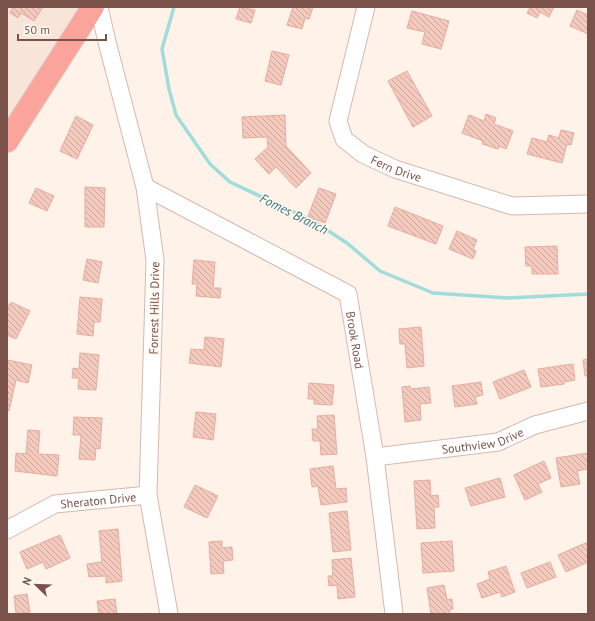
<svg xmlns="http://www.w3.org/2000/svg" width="595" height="621" viewBox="0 0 595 621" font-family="'PT Sans',sans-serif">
<defs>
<pattern id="building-back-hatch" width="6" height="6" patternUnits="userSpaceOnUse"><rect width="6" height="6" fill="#f5cabe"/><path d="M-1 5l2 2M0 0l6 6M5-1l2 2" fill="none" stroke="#cba79c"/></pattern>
</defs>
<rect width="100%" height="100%" fill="#fef2e9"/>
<path fill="#f8e5d9" d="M7,7H85L7,129Z"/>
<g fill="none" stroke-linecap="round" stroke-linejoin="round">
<path stroke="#a0dcdb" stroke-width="3.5" d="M174,7L162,49L169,89L176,115L210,164L230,182L313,221L347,243L380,271L433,293L508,298L588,294"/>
</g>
<g fill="url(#building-back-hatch)" stroke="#e9ac9d">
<path d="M13,7H43L34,21L21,13L18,18L10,13Z"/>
<path d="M240,7L255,10L251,23L236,19Z"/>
<path d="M293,7H313L309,19L305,18L302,29L287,25Z"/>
<path d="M527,7H554L549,17L540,12L537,18L527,13L530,8Z"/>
<path d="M577,10L588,15V34L570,26Z"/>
<path d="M412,11L449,21L441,49L422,44L425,32L407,28Z"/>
<path d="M272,51L289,55L281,85L265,81Z"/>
<path d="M407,71L432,116L413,127L388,81Z"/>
<path d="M486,114L496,118L494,124L513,131L506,149L499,146L498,149L482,144L483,141L462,133L469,115L484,121Z"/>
<path d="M285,115L286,146L311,173L296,188L276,167L269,174L255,159L268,147L267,137L243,138L242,117Z"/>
<path d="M76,116L93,125L77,159L60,151Z"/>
<path d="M561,130L574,133L571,145L567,144L562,163L527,154L532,138L547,142L549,135L559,138Z"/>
<path d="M85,187L105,188L104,227H85Z"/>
<path d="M36,188L54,196L47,211L29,203Z"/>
<path d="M319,188L336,194L325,223L308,216Z"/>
<path d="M395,207L443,226L436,244L388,226Z"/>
<path d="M457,231L477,240L473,249L476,251L473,259L449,249Z"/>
<path d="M557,246L558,274H532V266H526L525,247Z"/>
<path d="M87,259L102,262L98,283L83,280Z"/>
<path d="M194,260L215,262L213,288H221L220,298L196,296L197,284H192Z"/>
<path d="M80,297L102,299L100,322H94L93,336L77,334Z"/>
<path d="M11,302L30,311L16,339L7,335V309Z"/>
<path d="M421,327L424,366L407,368L405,344H400L399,329Z"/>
<path d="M205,337L224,339L221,367L189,363L191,349L204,350Z"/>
<path d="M80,353L99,355L96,390L78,389L79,378H72L73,368L79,369Z"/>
<path d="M588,359V376H585L583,360Z"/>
<path d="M7,360L32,365L28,383L16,380L9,411L7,410Z"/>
<path d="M573,364L575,380L564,382V384L541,387L538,369Z"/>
<path d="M524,370L531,387L500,399L493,382Z"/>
<path d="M481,382L483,395L475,397L477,404L455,407L452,386Z"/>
<path d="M309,383L334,385L332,405L314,404V399H308Z"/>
<path d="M410,386L411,389L429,387L431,403L420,404L421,420L405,422L402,387Z"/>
<path d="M196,412L216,414L213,440L193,437Z"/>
<path d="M334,415L337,454L321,455L320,441H313L312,429H318L317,416Z"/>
<path d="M74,417L102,418L100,449L96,448L95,460L79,459L81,435H73Z"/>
<path d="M28,430L40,431L38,454L59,455L57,476L15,471L16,453L26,454Z"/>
<path d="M588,453V469L577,471L580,484L561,487L556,458Z"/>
<path d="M544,461L551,478L538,484L542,492L525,500L514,475Z"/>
<path d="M333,466L336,489L346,488L347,502L321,505L318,486L312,487L310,469Z"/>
<path d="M500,478L505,497L471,506L465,488Z"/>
<path d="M430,480L431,496L438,495L439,507H434L435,528L417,529L414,481Z"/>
<path d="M195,485L218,496L207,518L184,507Z"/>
<path d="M347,511L351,550L333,552L329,513Z"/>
<path d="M118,529L122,581L106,583V576L89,577L87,564L102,562L99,531Z"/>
<path d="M60,535L70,558L46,569L43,562L27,569L20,552Z"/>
<path d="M222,541V548L232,547L233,560L223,561L224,573L211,574L209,542Z"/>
<path d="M452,541L454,571L423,573L421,543Z"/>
<path d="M588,542V562L566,572L558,555Z"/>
<path d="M351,558L355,597L338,599L337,585L329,586L328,576H333L332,560Z"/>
<path d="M550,562L556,577L527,588L521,573Z"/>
<path d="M506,566L515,592L502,597L500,592L482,598L477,584L490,579L488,572Z"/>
<path d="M444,585L447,600L452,599L453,609L449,610L450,614H431L427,588Z"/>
<path d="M27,594L30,612L16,614L14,596Z"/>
<path d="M115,599L117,614H99L97,601Z"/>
</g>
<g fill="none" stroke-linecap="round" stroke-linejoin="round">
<defs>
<g id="minor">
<path d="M99,7L107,42L145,187L155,260L148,495L169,614"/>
<path id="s1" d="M366,7L338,121L344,139L363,154L395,169L512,206L588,204"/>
<path id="s2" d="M145,187L348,294L375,457L394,614"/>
<path id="s3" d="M375,457L498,442L535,425L588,411"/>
<path id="s4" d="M7,530L55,504L148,495"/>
</g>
<path id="highway" d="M7,141L93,7"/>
</defs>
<use href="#minor" stroke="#d4b9b0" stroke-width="19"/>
<use href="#highway" stroke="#dacfcc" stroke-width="24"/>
<use href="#minor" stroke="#fff" stroke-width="17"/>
<use href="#highway" stroke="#fba49c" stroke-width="22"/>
</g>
<g text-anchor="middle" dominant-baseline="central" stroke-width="3" stroke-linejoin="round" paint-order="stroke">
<g font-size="12" fill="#7b524a" stroke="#fff7f0">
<text stroke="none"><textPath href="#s1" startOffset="197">Fern Drive</textPath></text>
<text transform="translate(154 308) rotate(-89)">Forrest Hills Drive</text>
<text stroke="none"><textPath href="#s2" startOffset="276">Brook Road</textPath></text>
<text stroke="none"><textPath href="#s3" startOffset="109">Southview Drive</textPath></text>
<text stroke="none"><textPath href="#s4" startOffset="98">Sheraton Drive</textPath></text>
</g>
<g font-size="13" font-style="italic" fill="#397978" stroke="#fff7f0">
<text transform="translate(294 214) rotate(27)">Fomes Branch</text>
</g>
</g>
<rect width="595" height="621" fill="none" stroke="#7b524a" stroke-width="16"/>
<g transform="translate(36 585) rotate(293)" stroke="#fff7f0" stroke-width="3" paint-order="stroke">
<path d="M0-3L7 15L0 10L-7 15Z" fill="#7b524a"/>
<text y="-6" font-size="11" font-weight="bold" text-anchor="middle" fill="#7b524a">N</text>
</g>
<path d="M18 34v6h88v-6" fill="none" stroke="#7b524a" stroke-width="2"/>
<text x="24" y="34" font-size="12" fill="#7b524a" stroke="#fff7f0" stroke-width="3" paint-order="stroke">50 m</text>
</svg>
